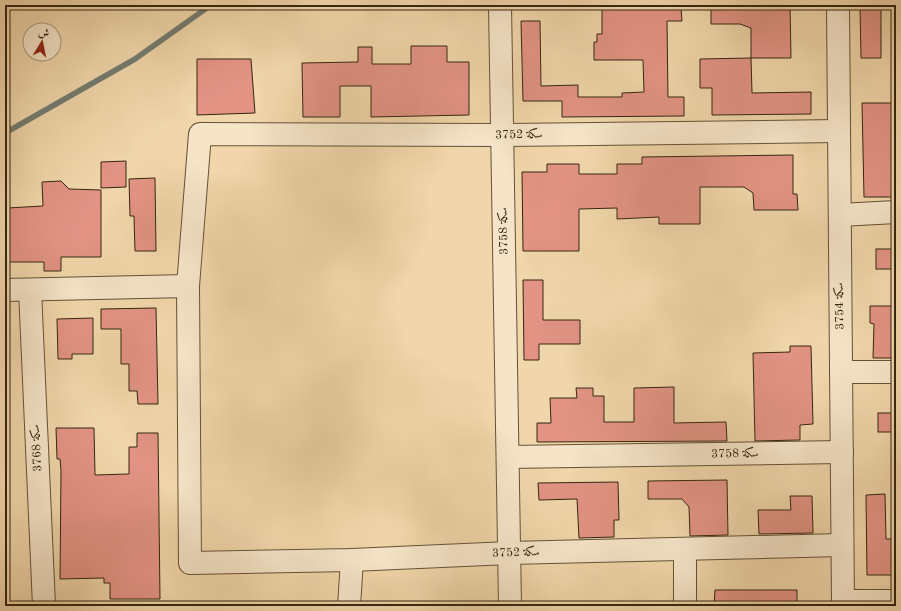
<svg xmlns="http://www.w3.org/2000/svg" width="901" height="611" viewBox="0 0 901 611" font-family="'Old Standard TT',Amiri,serif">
<rect width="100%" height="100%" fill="#f0d6aa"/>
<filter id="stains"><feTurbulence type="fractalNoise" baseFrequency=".005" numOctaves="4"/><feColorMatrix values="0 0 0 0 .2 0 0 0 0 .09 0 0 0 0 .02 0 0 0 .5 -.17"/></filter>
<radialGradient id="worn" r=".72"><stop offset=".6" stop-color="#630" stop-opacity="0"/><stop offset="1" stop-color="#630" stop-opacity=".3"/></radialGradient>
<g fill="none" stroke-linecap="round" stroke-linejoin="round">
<path stroke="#747d71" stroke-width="5.5" d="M5,133L135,59L211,5"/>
</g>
<g fill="#e29384" stroke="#362610">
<path d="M860,5H881V58H861Z"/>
<path d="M711,6H790L791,58H751V28L740,24H711Z"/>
<path d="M681,7L682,21H667L668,97H684V116L562,117V101H523L521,21H540L541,86L578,85V97H622V93L644,92L643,60H594V42H597V34H602V8Z"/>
<path d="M411,46H447V62H469V115L371,117V86H340V117H303L302,63L358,62V47H372V64H411Z"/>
<path d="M751,58L752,93L811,92V114L712,115V88H700V59Z"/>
<path d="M197,59H251L255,113L197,115Z"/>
<path d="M862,103H896V197H864Z"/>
<path d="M793,155V194H797L798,210H754L753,193L744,187H700V224H659V217L617,219V208L579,209V251H523L522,172H547V164H579V174H617V164H642V157Z"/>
<path d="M126,161V187L101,188V162Z"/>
<path d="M155,178L156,251H135L134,216H130L129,179Z"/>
<path d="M61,181L69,189L101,190V257H61V271H44V262H8V252H5V217H7V208L43,206L42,182Z"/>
<rect x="876" y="249" width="20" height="20"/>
<path d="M523,280H543V320H580V344H539V360H524Z"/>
<path d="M870,306H896V358H873L874,324L870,323Z"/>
<path d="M156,308L158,404H138L137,391H129V364H121V329H101V309Z"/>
<path d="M93,318V354H72V359H58L57,319Z"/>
<path d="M790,346H811L813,424L800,425V440L755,441L753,353L790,352Z"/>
<path d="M674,387V423L726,422L727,441L537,442V423H551L550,398H577L576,388H593V396H604V422H634V388Z"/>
<rect x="878" y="413" width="18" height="19"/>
<path d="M56,428H94L95,475L129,474V447H137V433H158L160,599H110V583H104V578L60,579L61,471L60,459H57Z"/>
<path d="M727,480L728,535L690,536L689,507L682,499H648V481Z"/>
<path d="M618,482L619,520H614V537L579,538L577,499L539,500L538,483Z"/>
<path d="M885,494L886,539H896V575H867L866,495Z"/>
<path d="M790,496H812L813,533L759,534L758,510H791Z"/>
<path d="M715,590H797V606H714Z"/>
</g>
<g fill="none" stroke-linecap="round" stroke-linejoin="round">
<defs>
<g id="minor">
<path d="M500,5L510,606"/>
<path d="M838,5L843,606"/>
<path d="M839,131L502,135L200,134L188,286L190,563L352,560L509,553L842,545"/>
<path d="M840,215L896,212"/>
<path d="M5,290L188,286"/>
<path d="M30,290L44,606"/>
<path d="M841,372H896"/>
<path d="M508,457L842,452"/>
<path d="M685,549V606"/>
<path d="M843,601H896"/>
<path d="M349,606L352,560"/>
</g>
</defs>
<use href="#minor" stroke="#645236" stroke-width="24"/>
<path stroke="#362610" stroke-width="2.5" stroke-dasharray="1 2" stroke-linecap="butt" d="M5,8L9,5"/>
<use href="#minor" stroke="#f5e4c8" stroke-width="22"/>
</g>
<g text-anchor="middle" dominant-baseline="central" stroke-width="4" stroke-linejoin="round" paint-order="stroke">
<g font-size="12" fill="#362610" stroke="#f5e4c8">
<text transform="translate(519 135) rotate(-1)">سكة 3752</text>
<text transform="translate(504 231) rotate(-91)">سكة 3758</text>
<text transform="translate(840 306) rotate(-91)">سكة 3754</text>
<text transform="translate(37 448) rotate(-93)">سكة 3768</text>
<text transform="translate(735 454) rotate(-1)">سكة 3758</text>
<text transform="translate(516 553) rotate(-2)">سكة 3752</text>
</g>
</g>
<rect width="901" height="611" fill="none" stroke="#f0d6aa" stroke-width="20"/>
<rect x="6" y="6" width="889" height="599" fill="none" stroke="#362610" stroke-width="2"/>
<rect x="10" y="10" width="881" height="591" fill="none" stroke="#362610"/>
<g transform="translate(42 42) rotate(10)"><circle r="19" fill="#f5e4c8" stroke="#a9987e"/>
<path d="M0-3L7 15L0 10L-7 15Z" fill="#8f2418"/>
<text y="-6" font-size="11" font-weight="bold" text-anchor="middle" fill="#362610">ش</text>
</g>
<rect width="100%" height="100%" filter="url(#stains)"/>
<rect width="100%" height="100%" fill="url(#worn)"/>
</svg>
